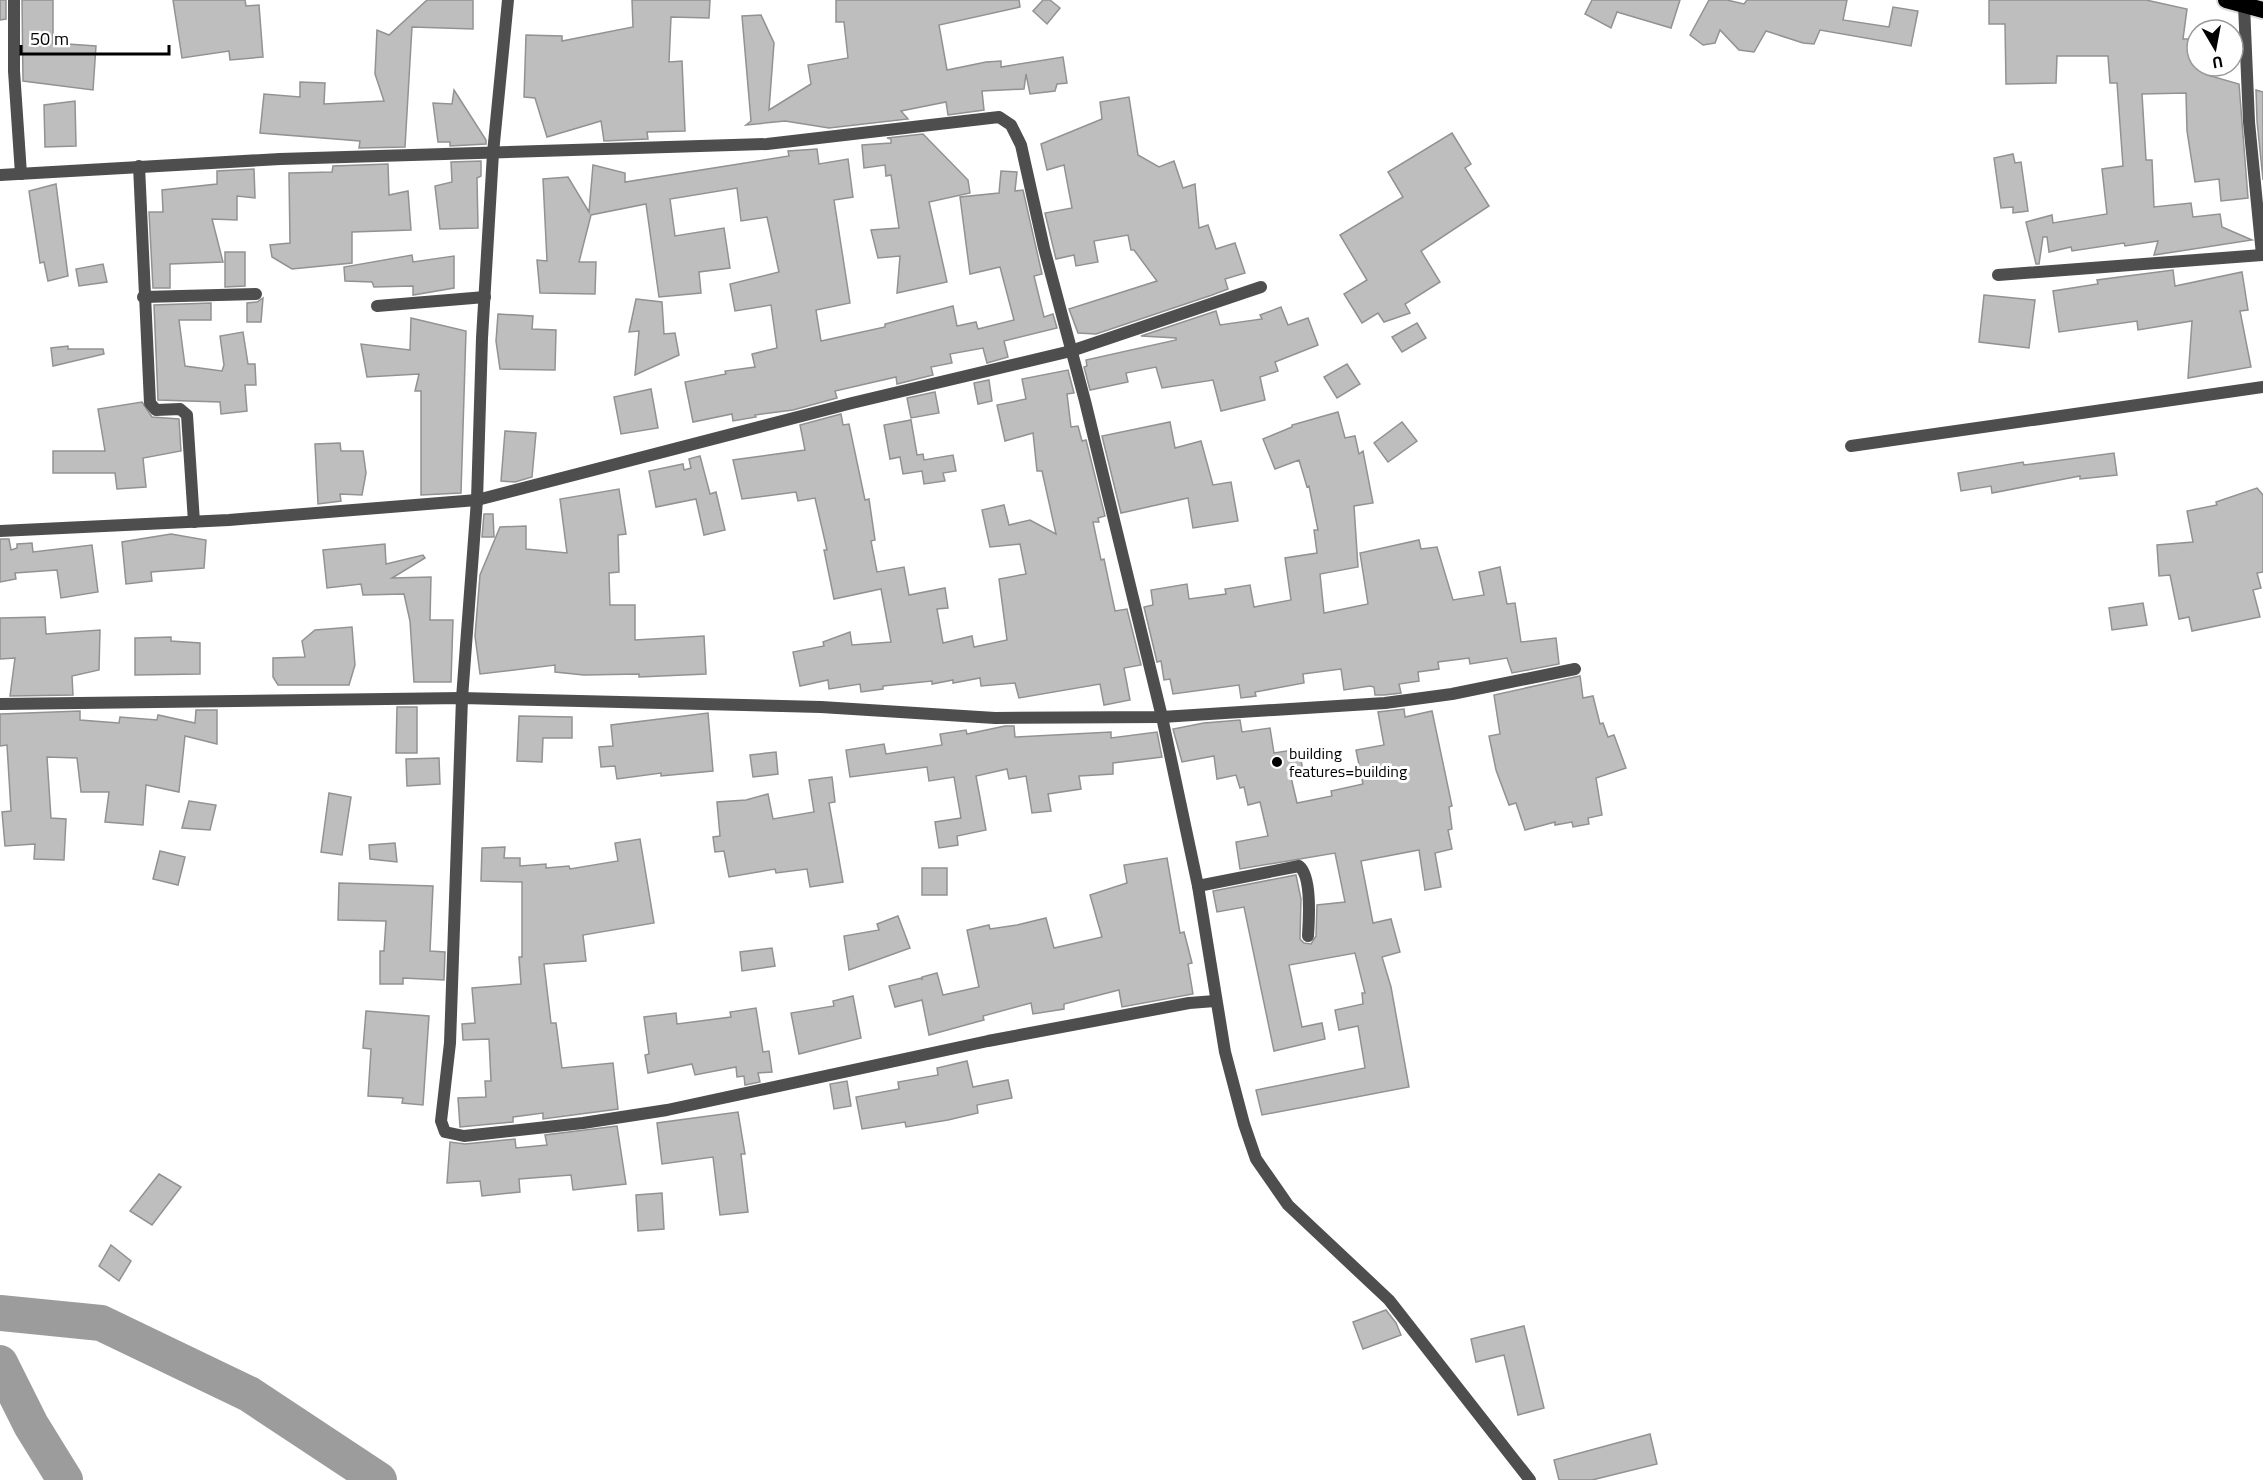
<svg xmlns="http://www.w3.org/2000/svg" width="2263" height="1480" viewBox="0 0 2263 1480" font-family="'Titillium Web',sans-serif">
<rect width="100%" height="100%" fill="#fff"/>
<g fill="none" stroke-linecap="round" stroke-linejoin="round">
<g stroke="#9c9c9c" stroke-width="36">
<path d="M0,1313L101,1323L249,1394L379,1480"/>
<path d="M0,1363L31,1425L65,1480"/>
</g>
</g>
<g fill="#bebebe" stroke="#929292" stroke-width="1.5">
<path d="M0,0H6V19L0,20Z"/>
<path d="M22,0H53V43L96,46L93,90L23,81Z"/>
<path d="M173,0H245L246,6L259,5L263,57L230,60L229,51L182,58Z"/>
<path d="M427,0H473V29L412,27L405,147L359,148L360,141L260,133L264,94L300,97V82L325,83L324,104L384,101L375,74L377,30L389,35Z"/>
<path d="M632,0H710L709,18L671,17L669,62L682,61L685,131L647,132L648,139L604,141L601,121L547,137L535,98L524,97L526,35L562,36V41L633,27Z"/>
<path d="M836,0H1019L1020,7L939,25L947,70L986,62L1001,61V67L1063,57L1067,83L1057,84L1055,91L1030,94L1026,74L1024,89L982,91L984,110L948,115L946,102L901,111L908,119L829,128L785,121L746,125L751,121L742,16L761,15L774,43L769,110L811,84L808,65L848,58L844,22H836Z"/>
<path d="M1043,0H1050L1060,8L1047,24L1033,11Z"/>
<path d="M1592,0H1680L1671,28L1617,12L1611,28L1585,14Z"/>
<path d="M1709,0H1727L1744,4L1747,0H1847L1843,20L1889,27L1893,7L1918,11L1911,46L1820,30L1814,44L1803,43L1766,31L1754,52L1739,50L1720,30L1715,43L1703,45L1690,35Z"/>
<path d="M1989,0H2146L2187,9L2183,39H2192L2193,45H2197V66H2206L2207,75L2239,84L2248,198L2221,201L2219,179L2195,182L2187,131L2186,93L2142,94L2146,160H2152L2154,207L2191,203L2193,217L2220,214L2222,227L2252,240L2154,255L2158,241L2125,246L2124,243L2072,251L2071,247L2049,252L2047,237H2043L2039,264H2036L2026,222L2052,215L2053,223L2107,214L2102,169L2123,166L2117,83H2110L2108,56H2057L2056,83L2006,84L2005,24H1989Z"/>
<path d="M454,90L486,140V144L450,146V142H438L433,103L452,104Z"/>
<path d="M2256,90L2263,92V180L2257,121Z"/>
<path d="M1129,97L1138,155L1159,167L1174,161L1183,188L1195,184L1199,228L1208,225L1216,249L1235,243L1245,273L1225,279L1228,289L1212,295L1096,334L1078,333L1069,309L1157,281L1134,250H1131L1128,235L1094,241L1098,262L1076,266L1074,255L1056,259L1045,213L1072,208L1064,165L1047,170L1041,144L1102,119L1100,102Z"/>
<path d="M75,101L76,146L45,147L44,105Z"/>
<path d="M1452,133L1471,164L1465,168L1489,206L1421,251L1440,282L1405,304L1410,313L1384,322L1378,313L1362,323L1344,294L1367,280L1340,235L1403,197L1388,172Z"/>
<path d="M923,134L968,180L970,193L929,202L947,282L897,293L900,256L878,258L871,230L899,228L891,175L886,176L885,165L864,168L862,145L891,143V139L887,138Z"/>
<path d="M817,149L819,164L848,159L853,197L834,200L850,303L816,310L821,341L885,327V324L953,306L957,326L976,322L978,329L1014,320L1000,267L970,274L960,197L999,193L1001,171L1017,172L1015,191L1023,190L1042,274L1034,276L1044,317L1053,314L1057,328L1004,341L1008,357L987,363L983,348L950,354L952,363L931,367L933,375L897,384L896,377L835,391L837,398L793,410L755,415L756,417L733,421L732,414L693,422L685,382L726,374L725,371L755,367L752,354L777,348L771,305L735,311L730,284L779,272L767,217L741,221L737,188L670,199L675,236L724,228L730,268L699,272L701,293L659,297L646,204L591,215L579,262H596L595,294L540,293L537,260L547,261L543,179L568,177L589,212L593,165L625,173V182L789,156L788,151Z"/>
<path d="M2013,154L2015,163L2021,162L2028,211L2013,213V207L2001,208L1994,158Z"/>
<path d="M481,161V176L477,178L478,228L440,229L435,186L452,182L451,162Z"/>
<path d="M388,164L389,195L408,191L411,230L352,232V263L292,269L272,257L270,245L290,243L289,173L332,172L333,166Z"/>
<path d="M254,169L255,198L237,196V220L212,219L223,262L170,264V288H153L149,212H163L162,190L217,184V171Z"/>
<path d="M56,184L68,276L48,281L44,262L40,263L29,191Z"/>
<path d="M225,252H245V286L225,287Z"/>
<path d="M412,255L413,262L454,256V288L413,295V286L374,287L372,282L345,281L344,267Z"/>
<path d="M103,264L107,282L79,286L76,269Z"/>
<path d="M2173,270L2175,286L2242,272L2248,310L2240,311L2251,367L2188,378L2192,321L2138,330L2137,321L2059,332L2053,291L2098,284L2097,280Z"/>
<path d="M1984,295L2035,300L2029,348L1979,342Z"/>
<path d="M263,298L261,322H247V303L257,302Z"/>
<path d="M636,299L662,302L664,334L675,333L679,355L635,375L639,331L629,332Z"/>
<path d="M211,303V320H179L185,366L222,371L224,365L220,336L243,332L248,364H255L256,385H245L247,411L221,414L220,402L158,400L154,305Z"/>
<path d="M1281,307L1288,325L1308,318L1318,345L1275,362L1278,371L1260,377L1265,400L1221,411L1213,380L1162,388L1156,367L1126,373L1128,382L1090,390L1084,367L1087,366L1086,360L1176,340V338L1141,336L1216,311L1220,325L1262,319L1260,315Z"/>
<path d="M498,314L533,316L532,329L556,330L555,370L500,369L496,341Z"/>
<path d="M411,318L466,331L461,493L421,495V391H415L419,374L367,377L361,344L410,350Z"/>
<path d="M1417,323L1426,338L1402,352L1392,337Z"/>
<path d="M68,346V349H103L104,354L53,366L51,348Z"/>
<path d="M1347,364L1360,384L1337,398L1324,377Z"/>
<path d="M1068,370L1074,393L1067,394L1071,427L1078,426L1082,441L1086,440L1105,516L1098,518L1099,522H1093L1101,560L1104,559L1115,611L1127,609L1141,665L1124,668L1130,700L1104,705L1100,684L1019,698L1015,683L981,686L980,678L953,683V680L932,684V681L883,686V689L861,692L860,684L829,689L828,680L800,686L793,652L824,646L823,642L850,632L852,645L891,642L881,589L834,599L824,550H827L815,498L798,501L796,492L742,499L733,460L805,450L800,425L841,414L843,425L849,424L865,500L869,499L875,540L871,541L877,572L904,567L909,595L945,588L948,608L937,609L943,643L972,636L974,647L1007,640L999,579L1026,574L1020,544L990,547L982,510L1004,505L1009,525L1030,520L1056,534L1042,471H1037L1033,433L1005,441L997,405L1026,399L1022,379Z"/>
<path d="M989,380L992,401L978,404L974,383Z"/>
<path d="M651,389L658,428L621,434L614,397Z"/>
<path d="M935,392L939,413L911,418L907,398Z"/>
<path d="M142,402L152,417L179,419L181,451L143,458L146,487L117,489L115,473H53V451H105L98,409Z"/>
<path d="M1338,412L1345,438L1355,436L1359,454L1363,451L1373,503L1354,506L1358,567L1320,574L1324,613L1368,604L1360,553L1419,540L1421,549L1437,547L1453,600L1484,595L1479,572L1500,567L1507,604L1515,603L1521,642L1556,638L1559,664L1512,673L1507,658L1470,664L1469,658L1438,662L1439,669L1418,672L1419,681L1399,684L1401,693L1384,695H1375L1374,687L1370,686L1344,690L1341,669L1303,674L1304,683L1255,692L1256,696L1241,698L1239,685L1173,694L1170,679L1164,680L1161,661L1157,662L1144,607L1153,605L1151,590L1187,584L1189,599L1226,594L1225,589L1250,585L1254,607L1291,600L1285,558L1317,553L1314,530H1318L1309,486L1307,487L1299,460L1275,469L1263,439L1292,427V425Z"/>
<path d="M911,420L917,455L923,454L924,460L953,455L956,471L943,473L945,481L924,484L922,471L903,474L900,457L890,459L884,425Z"/>
<path d="M1170,422L1175,448L1201,441L1213,485L1231,482L1238,521L1193,528L1188,498L1121,513L1102,436Z"/>
<path d="M1402,422L1417,441L1388,462L1374,443Z"/>
<path d="M505,431L536,433L532,477L515,482L501,481Z"/>
<path d="M340,443L341,451H363L366,473L362,495L340,494L341,501L318,504L315,444Z"/>
<path d="M2114,453L2117,475L2080,479V476L1992,493L1991,486L1961,491L1958,473L2023,462L2024,465Z"/>
<path d="M700,456L710,494L716,492L725,530L704,535L696,499L656,507L649,471L683,464L684,470L691,468L689,459Z"/>
<path d="M2257,488L2263,495V572L2257,573L2261,588L2253,590L2260,617L2192,631L2189,617L2179,619L2170,575L2159,576L2157,545L2193,542L2187,511L2217,505L2216,502Z"/>
<path d="M619,489L626,534L618,535L619,572L609,573L610,605H635V640L704,636L706,674L639,677V674L584,675L555,672V665L480,674L475,636L480,575L500,527L526,526V549L567,553L560,499Z"/>
<path d="M484,514H493L494,537H482Z"/>
<path d="M171,534L206,540L204,568L151,572L152,581L126,584L122,542Z"/>
<path d="M0,539H9L11,550L17,548V544L32,543L33,552L92,545L98,592L61,598L57,570L15,573L16,579L0,582Z"/>
<path d="M385,544L386,564L423,555L425,558L392,578L431,577L430,620H453L451,682H414L410,621L404,594L363,595L361,584L327,588L323,550Z"/>
<path d="M2143,603L2147,625L2112,630L2109,608Z"/>
<path d="M45,617L46,634L100,630L99,670L72,676L73,695L10,696L15,658L0,659V618Z"/>
<path d="M352,627L355,665L349,685H278L273,677V658L305,657L302,641L315,630Z"/>
<path d="M171,637V641L200,643V674L135,675V638Z"/>
<path d="M1580,676L1583,698L1593,696L1600,724L1603,723L1608,737L1614,735L1626,768L1596,778L1602,815L1588,818L1589,824L1573,827L1572,822L1555,825V822L1525,830L1516,803L1509,805L1496,770L1489,736L1500,734L1494,695Z"/>
<path d="M397,707H417V753H396Z"/>
<path d="M1404,709L1405,717L1432,711L1452,806L1449,807L1452,829L1448,830L1452,849L1435,853L1441,887L1425,890L1419,850L1361,861L1373,923L1391,919L1400,952L1382,957L1391,987L1409,1087L1262,1115L1256,1090L1365,1068L1358,1026L1339,1030L1335,1010L1363,1004L1362,993H1365L1355,953L1289,965L1302,1027L1322,1023L1325,1039L1274,1051L1244,907L1217,912L1213,891L1296,875L1301,899L1300,939L1304,943L1311,944L1316,936L1317,905L1345,902L1335,853L1240,869L1236,842L1268,836L1260,802L1248,805L1244,787L1240,788L1236,775L1217,779L1214,756L1182,762L1173,729L1204,723L1240,720L1242,732L1270,728L1274,753L1299,749L1303,771L1290,773L1297,803L1332,796L1331,791L1363,784L1356,750L1384,745L1378,712Z"/>
<path d="M196,710H217V744L185,736L179,792L146,785L143,825L105,822L109,792H81L77,758L47,757L51,818L66,819L64,860L34,859L35,844L5,846L2,812L11,811L7,745L0,746V714L80,711V720L119,723L120,717L157,720L158,715L195,723Z"/>
<path d="M708,713L713,771L661,776V773L617,779L615,766L601,767L599,747L613,746L611,725Z"/>
<path d="M519,716L572,717V738H543L542,762L517,761Z"/>
<path d="M1005,726H1014L1015,737L1111,732V738L1157,732L1162,757L1113,763V774L1079,776L1081,789L1048,794L1051,811L1032,813L1026,776L1009,779L1007,769L976,776L986,830L957,836L958,845L939,848L935,822L961,818L954,777L929,781L927,767L850,777L846,750L884,744L886,754L942,745L940,734L966,730L967,734Z"/>
<path d="M776,752L778,774L753,777L750,755Z"/>
<path d="M439,758L440,784L407,786L406,759Z"/>
<path d="M832,777L835,802L829,803L843,882L810,887L807,869L776,873L775,869L729,877L724,851L715,852L713,837L720,836L717,802L746,800L768,794L773,819L814,812L809,780Z"/>
<path d="M329,793L351,797L342,855L321,852Z"/>
<path d="M189,801L216,805L210,830L182,828Z"/>
<path d="M640,839L654,923L583,935L586,961L544,964L551,1023H556L562,1068L613,1063L618,1109L543,1119V1113L513,1117V1122L460,1127L458,1098L486,1097L485,1081H491L489,1039L463,1040L462,1024L475,1023L472,988L521,984L519,957H522V882L481,881L482,848L505,847L504,858H520V866L546,864V868L569,866L570,869L618,861L615,843Z"/>
<path d="M395,843L397,862L370,859L369,845Z"/>
<path d="M160,851L185,857L178,885L153,879Z"/>
<path d="M1167,858L1180,933L1184,932L1192,963L1188,964L1193,994L1122,1007L1119,990L1064,1004V1009L1033,1014L1031,1003L983,1016L984,1020L929,1035L922,1000L895,1007L889,986L921,978L922,980V977L937,973L943,995L979,987L967,930L989,925L990,929L1017,925L1046,918L1054,948L1102,937L1090,895L1127,883L1124,865Z"/>
<rect x="922" y="868" width="25" height="27"/>
<path d="M339,883L433,886L430,951L445,952L444,980L403,978V984H380V951H384L386,921L338,920Z"/>
<path d="M898,916L910,948L849,970L844,936L879,930L877,924Z"/>
<path d="M772,948L775,966L742,971L740,952Z"/>
<path d="M853,996L861,1038L799,1054L791,1013L834,1006L833,1001Z"/>
<path d="M756,1008L763,1052L769,1051L772,1072L758,1073L760,1082L745,1085L744,1076L737,1077L736,1067L695,1075L692,1064L648,1073L645,1055L649,1054L644,1017L676,1013L677,1024L731,1017L730,1012Z"/>
<path d="M366,1011L429,1016L423,1105L402,1103L403,1098L368,1096L371,1049L363,1048Z"/>
<path d="M967,1061L973,1087L1008,1080L1012,1098L977,1105L978,1113L948,1120L906,1127L905,1122L862,1129L856,1097L899,1089L898,1082L938,1075L937,1068Z"/>
<path d="M847,1081L851,1106L834,1109L830,1084Z"/>
<path d="M738,1112L745,1154H741L748,1212L720,1215L713,1157L662,1164L657,1123Z"/>
<path d="M617,1126L626,1184L573,1190L571,1175L519,1179L520,1192L482,1196L480,1181L447,1183L450,1142L465,1144L515,1139L516,1148L547,1145L545,1135Z"/>
<path d="M159,1174L181,1187L152,1225L130,1211Z"/>
<path d="M662,1193L664,1229L638,1231L636,1195Z"/>
<path d="M111,1245L131,1261L119,1281L99,1266Z"/>
<path d="M1386,1310L1396,1323L1401,1335L1363,1349L1353,1322Z"/>
<path d="M1524,1326L1544,1408L1518,1415L1504,1355L1476,1362L1471,1339Z"/>
<path d="M1650,1434L1657,1464L1592,1480H1559L1554,1460Z"/>
</g>
<g fill="none" stroke-linecap="round" stroke-linejoin="round">
<defs>
<path id="trunk" d="M2226,0L2263,10"/>
</defs>
<use href="#trunk" stroke="#dbdbdb" stroke-width="20"/>
<g stroke="#4e4e4e" stroke-width="12">
<path d="M14,0V71L21,174"/>
<path d="M508,0L493,153L482,338L477,500L462,698L450,1043L441,1121L445,1132L464,1136L583,1123L667,1110L988,1041L1189,1003L1215,1001"/>
<path d="M139,166L150,403L156,410L180,409L187,415L194,522"/>
<path d="M0,175L280,159L767,144L999,117L1011,125L1021,145L1044,248L1085,401L1162,717L1198,886L1225,1052L1244,1124L1256,1159L1288,1205L1389,1300L1530,1480"/>
<path d="M1998,275L2262,255L2249,122L2244,5"/>
<path d="M143,297L256,294"/>
<path d="M377,306L485,297"/>
<path d="M1851,446L2263,387"/>
<path d="M0,531L229,520L477,500L852,403L1071,351L1261,287"/>
<path d="M0,704L462,698L821,707L995,718L1162,717L1385,703L1452,694L1575,669"/>
<path d="M1198,886L1299,866C1312,876 1309,920 1308,936"/>
</g>
<use href="#trunk" stroke="#000" stroke-width="16"/>
</g>
<circle fill="#000" stroke="#fff" stroke-width="2" cx="1277" cy="762" r="6"/>
<g text-anchor="middle" dominant-baseline="central" stroke-width="6" stroke-linejoin="round" paint-order="stroke">
<g font-size="16" fill="#000" stroke="#fff" text-anchor="start">
<text x="1289" y="753">building<tspan x="1289" dy="18">features=building</tspan></text>
</g>
</g>
<g transform="translate(2215 48) rotate(170)"><circle r="28" fill="#ffffff" stroke="#999999" stroke-width="1.5"/>
<path d="M0-4.5L10 22L0 15L-10 22Z" fill="#000000"/>
<text y="-9" font-size="16" font-weight="bold" text-anchor="middle" fill="#000000">U</text>
</g>
<path d="M21 45v9h148v-9" fill="none" stroke="#000000" stroke-width="3"/>
<text x="30" y="45" font-size="18" fill="#000000" stroke="#ffffff" stroke-width="4.5" paint-order="stroke">50 m</text>
</svg>
